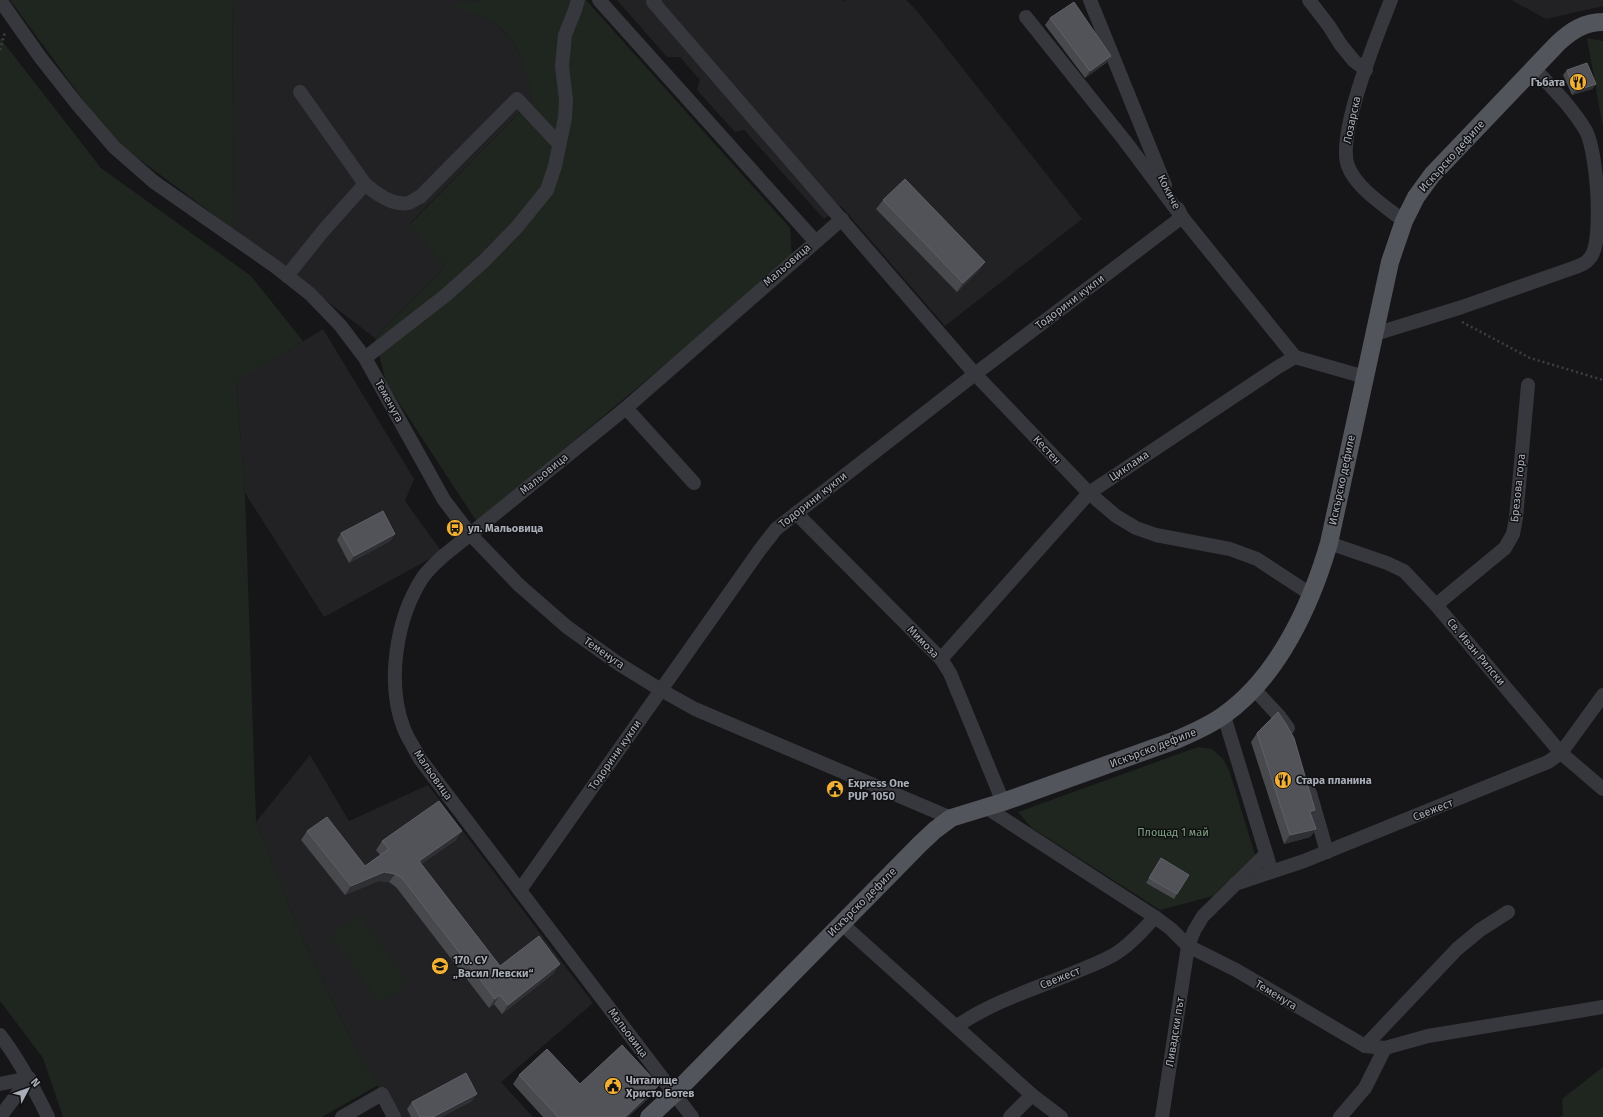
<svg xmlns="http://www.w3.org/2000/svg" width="1603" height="1117" viewBox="0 0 1603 1117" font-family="'Fira Sans',sans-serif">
<rect width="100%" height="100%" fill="#161618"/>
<g fill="#222225">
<path d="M232,0H479L450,6L474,12L495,23L512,39L526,67L532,100L410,223L445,267L375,338L234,230Z"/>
<path d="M617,0H842L843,1L845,0H906L918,12L1082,219L945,326L841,206L824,219L744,130L735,132L697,90L700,80L680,57H667Z"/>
<path d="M1511,0H1603V6L1546,19Z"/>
<path d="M323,329L414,479L405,501L442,552L324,617L245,493L236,382Z"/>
<path d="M310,755L349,821L428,785L593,1003L501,1082L533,1117H396L352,1041L298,929L256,822Z"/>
</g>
<g fill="#1e261f">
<path d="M10,0H232L234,230L111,138Z"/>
<path d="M479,0H586L790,228L792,258L477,522L386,383L375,338L445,267L410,224L532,100C520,39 510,22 449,6Z"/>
<path d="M0,38L101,168L251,276L303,341L236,383L245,493L256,822L298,929L352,1041L378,1085L322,1117H63L43,1058L0,1001Z"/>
<path d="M1587,38L1603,41V128Z"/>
<path d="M1198,747L1212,749L1224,760L1230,773L1255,855L1213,896L1160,910L1032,828L1018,812Z"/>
<path d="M358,915L409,982L382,1004L330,936Z"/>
<path d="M1603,1067V1117H1560L1563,1115L1562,1099Z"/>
</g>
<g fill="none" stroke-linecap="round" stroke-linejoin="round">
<g stroke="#3d3f44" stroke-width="2.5" stroke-dasharray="2 3" stroke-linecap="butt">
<path d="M0,50L5,32"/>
<path d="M1462,322L1530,358L1603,380"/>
</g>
<g stroke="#37383d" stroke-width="14">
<path d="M0,0L40,57L77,104L114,147L154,182L276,267L310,294L340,325L365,358L444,500L470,534L519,585L567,627L619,664L661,690L695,709L951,818"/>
<path d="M599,0L815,241"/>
<path d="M655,0L653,2L975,374L1089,493L1116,516L1136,528L1156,535L1230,549L1257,559L1312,595"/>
<path d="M1090,0L1165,185"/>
<path d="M1309,0L1329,26L1341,45L1354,61L1366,70"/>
<path d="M1391,0C1378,33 1336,135 1348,166C1356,188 1386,207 1404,221"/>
<path d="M300,92L365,184"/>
<path d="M1178,209L1182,217L1295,357"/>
<path d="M287,276L323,231L365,184C375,193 393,206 408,203C412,202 416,198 420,197L517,99L559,144"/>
<path d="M1375,334L1462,307L1573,268C1582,265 1587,263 1592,255C1603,235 1597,152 1586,131C1572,107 1552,88 1533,67"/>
<path d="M365,358L446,295L484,261L517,227L547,190L555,166L565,118L566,100L562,66L565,35L575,10L578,0"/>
<path d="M626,408L694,483"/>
<path d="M796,513L941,659L950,673L1003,802"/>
<path d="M1329,543L1387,563L1404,571L1436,605L1561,753L1603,789"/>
<path d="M1436,605L1505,548L1513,534L1516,518L1528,385"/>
<path d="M941,659L1089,493L1278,367L1295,357L1365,377"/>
<path d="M1254,689L1280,717L1288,728"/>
<path d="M1224,716L1269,863"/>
<path d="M1310,793L1327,852"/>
<path d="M987,808L1155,917L1171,929L1188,946L1236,970L1365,1046L1385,1048L1428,1036L1603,1007"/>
<path d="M1235,884L1304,861L1548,762L1561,753L1603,695"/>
<path d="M520,890L759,551L776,529L975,374L1182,217L1125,141L1026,17"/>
<path d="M841,923L1032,1095L1061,1117"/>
<path d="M957,1026C992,1002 1034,989 1073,973C1087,967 1102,962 1115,954C1130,945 1143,930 1155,917"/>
<path d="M0,1035C20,1061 34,1088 48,1117"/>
<path d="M1365,1046L1457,949L1480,930L1508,912"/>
<path d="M0,1084L29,1078"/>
<path d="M0,1117L29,1078"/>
<path d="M342,1117L382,1094L394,1117"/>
<path d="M692,1117L420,759C415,749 408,739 404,729C386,683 396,618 423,577C428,570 436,563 442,557L626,408L842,219"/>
<path d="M1010,1117L1032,1095"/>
<path d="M1162,1117L1188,946L1194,931L1203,916L1266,854"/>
<path d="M1340,1117L1365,1088L1385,1048"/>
</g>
<path stroke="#53555c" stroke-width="18" d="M649,1117L674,1094L920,844L935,830L951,818L1003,802L1176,740C1192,733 1209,726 1224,715C1278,677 1311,605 1329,543L1390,262L1404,221L1416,197L1432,175L1558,43C1571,31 1584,22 1603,22"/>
</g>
<g fill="#47494d">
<path d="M1050,18L1111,56L1106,63L1085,78L1045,25Z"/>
<path d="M1567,70L1596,84L1592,89L1572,95L1563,75Z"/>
<path d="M883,200L985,262L979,270L957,292L876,209Z"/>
<path d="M341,533L395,534L390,541L349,563L337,540Z"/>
<path d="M1257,733L1311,816L1316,829L1310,837L1284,844L1251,742Z"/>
<path d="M307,831L365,866L380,855L376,850L382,841L456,840L421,864L500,966L554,973L502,1014L494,1004L489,1008L396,887L389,882L378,881L345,895L301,840Z"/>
<path d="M1161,858L1177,894L1174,899L1146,883Z"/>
<path d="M519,1075L580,1084L653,1094L628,1117H543L513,1084Z"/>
<path d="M472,1101L441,1117H411L407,1109L412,1102Z"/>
</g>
<g fill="#2f3033">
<path d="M1111,56L1106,63L1085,78L1090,71Z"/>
<path d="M1596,84L1592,89L1572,95L1575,91Z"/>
<path d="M985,262L979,270L957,292L963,283Z"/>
<path d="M395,534L390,541L349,563L354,556Z"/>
<path d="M1315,810L1309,819L1310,812Z"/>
<path d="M1316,829L1310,837L1284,844L1290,835Z"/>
<path d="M462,831L456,840L413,870L419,861Z"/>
<path d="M384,872L395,874L389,882L378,881L345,895L351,886Z"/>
<path d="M560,964L554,973L502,1014L508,1005Z"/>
<path d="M500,995L494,1004L489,1008L495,999Z"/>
<path d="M659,1085L653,1094L628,1117H625Z"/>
<path d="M477,1094L472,1101L441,1117H433Z"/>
</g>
<g fill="#525359" stroke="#5f6168">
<path d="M1074,2L1111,56L1090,71L1050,18Z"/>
<path d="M1587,63L1596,84L1575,91L1567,70Z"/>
<path d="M905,179L985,262L963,283L883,200Z"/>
<path d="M383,511L395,534L354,556L341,533Z"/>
<path d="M1278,712L1286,724L1294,738L1315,810L1310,812L1316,829L1290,835L1257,733Z"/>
<path d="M439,801L462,831L419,861L500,966L539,936L560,964L508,1005L500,995L495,999L402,878L395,874L384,872L351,886L307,831L327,817L365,866L389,849L382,841Z"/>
<path d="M1161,858L1189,875L1177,894L1149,878Z"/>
<path d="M622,1045L659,1085L625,1117H558L519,1075L547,1049L580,1084Z"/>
<path d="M466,1073L477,1094L433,1117H420L412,1102Z"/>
</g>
<defs>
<symbol id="restaurant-disc" viewBox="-11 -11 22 22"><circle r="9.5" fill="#f2b134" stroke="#111113"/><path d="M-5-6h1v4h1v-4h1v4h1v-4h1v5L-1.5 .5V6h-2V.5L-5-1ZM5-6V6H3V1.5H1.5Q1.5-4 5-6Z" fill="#111"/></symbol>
<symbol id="bus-disc" viewBox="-11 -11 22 22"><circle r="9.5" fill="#f2b134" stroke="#111113"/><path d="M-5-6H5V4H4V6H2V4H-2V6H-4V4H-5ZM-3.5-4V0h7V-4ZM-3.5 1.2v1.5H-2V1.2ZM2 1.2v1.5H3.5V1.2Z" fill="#111"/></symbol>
<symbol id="civic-disc" viewBox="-11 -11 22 22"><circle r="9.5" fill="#f2b134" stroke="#111113"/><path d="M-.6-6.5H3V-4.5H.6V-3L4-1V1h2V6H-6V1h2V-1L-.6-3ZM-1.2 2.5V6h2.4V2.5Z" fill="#111"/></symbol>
<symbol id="school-disc" viewBox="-11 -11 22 22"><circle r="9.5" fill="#f2b134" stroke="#111113"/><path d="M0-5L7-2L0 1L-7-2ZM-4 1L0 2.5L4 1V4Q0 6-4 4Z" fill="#111"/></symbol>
</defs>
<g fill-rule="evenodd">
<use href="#restaurant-disc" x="1568" y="72" width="20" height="20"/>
<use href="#bus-disc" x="445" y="518" width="20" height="20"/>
<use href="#restaurant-disc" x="1273" y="770" width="20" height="20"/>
<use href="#civic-disc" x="825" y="779" width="20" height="20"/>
<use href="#school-disc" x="430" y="956" width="20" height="20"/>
<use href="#civic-disc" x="603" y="1076" width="20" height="20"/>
</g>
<g text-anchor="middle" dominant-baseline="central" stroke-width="3" stroke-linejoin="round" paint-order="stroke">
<g font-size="11" font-weight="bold" fill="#a8adb8" stroke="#111113" text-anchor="start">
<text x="1565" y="82" text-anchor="end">Гъбата</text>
<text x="468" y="528">ул. Мальовица</text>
<text x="1296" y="780">Стара планина</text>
<text x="848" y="783">Express One<tspan x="848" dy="13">PUP 1050</tspan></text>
<text x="453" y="960">170. СУ<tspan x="453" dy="13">„Васил Левски“</tspan></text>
<text x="626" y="1080">Читалище<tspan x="626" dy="13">Христо Ботев</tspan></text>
</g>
<g font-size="11" fill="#a8adb8" stroke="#111113">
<text transform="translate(1352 120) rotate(-78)">Лозарска</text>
<text transform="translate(1452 156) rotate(-48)">Искърско дефиле</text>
<text transform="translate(1169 192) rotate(63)">Кокиче</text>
<text transform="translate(787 265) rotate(-41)">Мальовица</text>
<text transform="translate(1070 302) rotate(-37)">Тодорини кукли</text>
<text transform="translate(389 401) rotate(61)">Теменуга</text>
<text transform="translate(1047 450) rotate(47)">Кестен</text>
<text transform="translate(1129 466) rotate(-34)">Циклама</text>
<text transform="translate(544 474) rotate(-39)">Мальовица</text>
<text transform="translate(1342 480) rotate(-78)">Искърско дефиле</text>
<text transform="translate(1518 488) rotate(-84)">Брезова гора</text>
<text transform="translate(813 500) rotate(-38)">Тодорини кукли</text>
<text transform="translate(923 642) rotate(46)">Мимоза</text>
<text transform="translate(1476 652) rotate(50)">Св. Иван Рилски</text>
<text transform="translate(604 653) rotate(35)">Теменуга</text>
<text transform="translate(1153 748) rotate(-21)">Искърско дефиле</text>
<text transform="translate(615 755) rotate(-55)">Тодорини кукли</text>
<text transform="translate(433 775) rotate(55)">Мальовица</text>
<text transform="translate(1433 810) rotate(-22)">Свежест</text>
<text transform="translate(862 902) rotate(-45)">Искърско дефиле</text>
<text transform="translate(1060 978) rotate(-22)">Свежест</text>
<text transform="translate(1276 995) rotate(31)">Теменуга</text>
<text transform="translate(1175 1032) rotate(-81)">Ливадски път</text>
<text transform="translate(628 1033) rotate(53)">Мальовица</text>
</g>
<g font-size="11" fill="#7fa381" stroke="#111113">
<text x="1173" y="832">Площад 1 май</text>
</g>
</g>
<g transform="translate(28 1089) rotate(49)" stroke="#111113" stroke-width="3" paint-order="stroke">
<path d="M0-3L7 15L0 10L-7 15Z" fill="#a8adb8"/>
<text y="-6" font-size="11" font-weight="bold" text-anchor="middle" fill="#a8adb8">N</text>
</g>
</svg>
